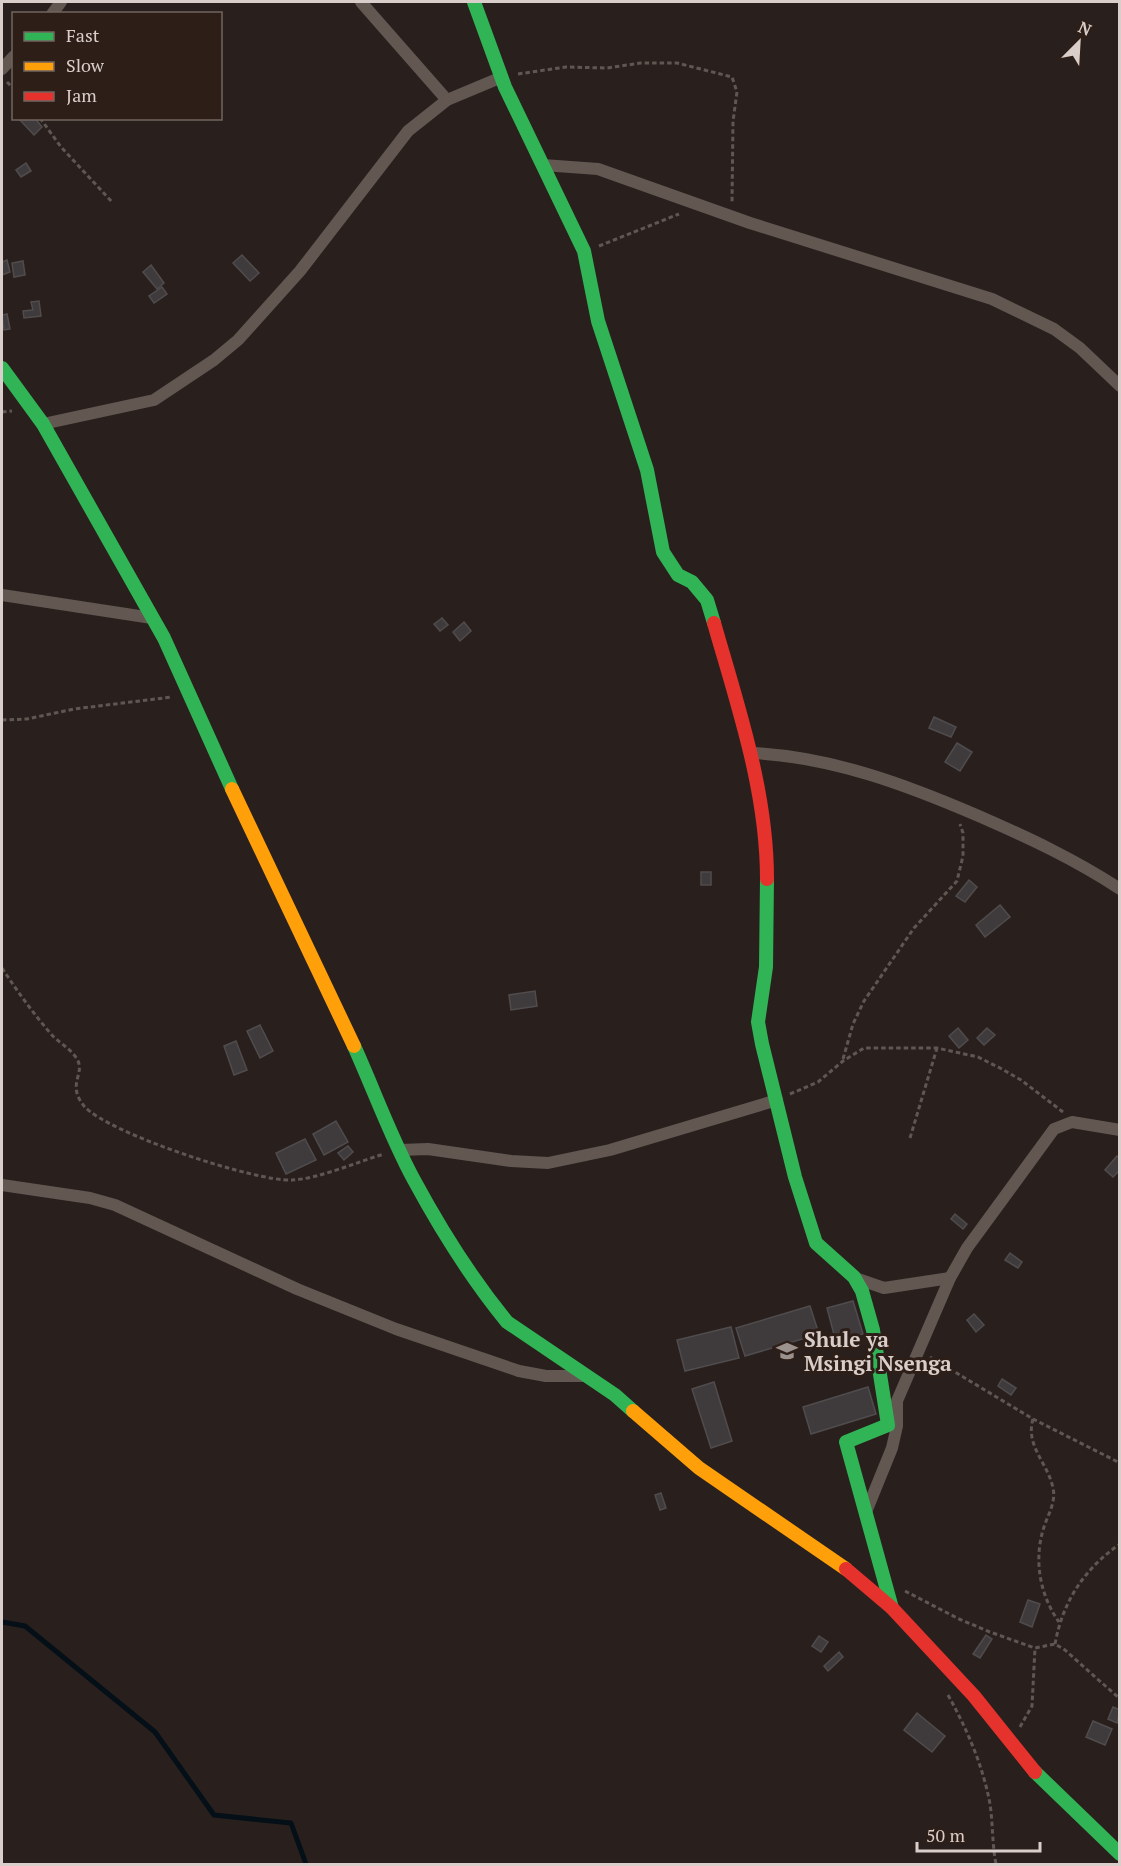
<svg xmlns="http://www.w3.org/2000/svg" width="1121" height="1866" viewBox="0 0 1121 1866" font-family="'PT Serif',serif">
<rect width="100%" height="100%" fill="#29201d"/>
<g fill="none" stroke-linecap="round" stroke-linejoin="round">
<path stroke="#040f17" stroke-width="5" d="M2,1622L25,1626L155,1732L214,1815L291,1823L306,1864"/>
</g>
<g fill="#3f3b3c" stroke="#504c4e" stroke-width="1.5">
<path d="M22,118H35L42,127L34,135L20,120Z"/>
<path d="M26,163L31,171L21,177L16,170Z"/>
<path d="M242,255L259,273L250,281L233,263Z"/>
<path d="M7,260L10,272L2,275V262Z"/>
<path d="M23,261L25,275L14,277L12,263Z"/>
<path d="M151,265L164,283L157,289L143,272Z"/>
<path d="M162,287L167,294L154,303L149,296Z"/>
<path d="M39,301L41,316L24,318L23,311L33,310L31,302Z"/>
<path d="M7,314L10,329L4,330L2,315Z"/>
<path d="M442,618L448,625L440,631L434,624Z"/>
<path d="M464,622L471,631L460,641L453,632Z"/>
<path d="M934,717L956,727L951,737L929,728Z"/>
<path d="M957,743L972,752L960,771L945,762Z"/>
<rect x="701" y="872" width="10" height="13"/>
<path d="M969,880L977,887L965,902L956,896Z"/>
<path d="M1000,905L1010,917L985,937L976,925Z"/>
<path d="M535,991L537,1006L511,1010L509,995Z"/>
<path d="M260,1025L273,1051L260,1058L247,1031Z"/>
<path d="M958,1028L968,1040L959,1048L949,1036Z"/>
<path d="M987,1028L995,1035L984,1045L977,1038Z"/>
<path d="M236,1041L247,1070L234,1075L224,1046Z"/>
<path d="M336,1121L348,1142L324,1155L313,1134Z"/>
<path d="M305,1139L316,1160L286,1174L276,1153Z"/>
<path d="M348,1146L353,1152L344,1160L338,1153Z"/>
<path d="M1117,1156L1120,1158V1170L1113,1177L1105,1170Z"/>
<path d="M955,1214L967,1224L963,1229L951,1219Z"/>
<path d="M1010,1253L1022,1262L1018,1268L1005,1260Z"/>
<path d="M853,1301L863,1334L836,1342L827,1308Z"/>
<path d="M810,1306L819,1334L745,1356L736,1328Z"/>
<path d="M974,1314L984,1325L976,1332L967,1320Z"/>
<path d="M731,1327L739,1358L685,1371L677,1340Z"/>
<path d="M1002,1379L1016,1388L1011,1395L998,1386Z"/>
<path d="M714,1382L732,1441L711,1448L692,1389Z"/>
<path d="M868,1387L876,1414L811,1434L803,1407Z"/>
<path d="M661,1493L666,1508L660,1510L655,1495Z"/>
<path d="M1028,1600L1040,1604L1032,1627L1020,1622Z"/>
<path d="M986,1635L992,1639L980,1658L973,1654Z"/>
<path d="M819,1636L828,1642L821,1652L812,1646Z"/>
<path d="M839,1652L843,1657L828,1671L824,1666Z"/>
<path d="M1113,1707L1120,1710L1117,1723L1108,1719Z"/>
<path d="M917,1713L945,1736L932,1752L904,1730Z"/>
<path d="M1093,1721L1112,1729L1105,1745L1086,1737Z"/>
</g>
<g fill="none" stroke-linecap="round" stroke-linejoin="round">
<g stroke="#605753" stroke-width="3" stroke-dasharray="4.5 3" stroke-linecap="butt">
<path d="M518,74L566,67L607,68L641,63H677L732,77L737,92L733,121L732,202"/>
<path d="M7,82L14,89"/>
<path d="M40,118L61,147L113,203"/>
<path d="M599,246L679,214"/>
<path d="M2,412L12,411"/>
<path d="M2,720L27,719L74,709L172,697"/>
<path d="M2,968C17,991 33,1013 51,1034C58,1042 71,1049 77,1059C86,1074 66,1084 84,1106C107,1133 256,1182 292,1180C318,1179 357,1162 384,1154"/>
<path d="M843,1059L853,1024L864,1001L914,928L957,881L963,856V833L960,824"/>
<path d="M790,1094L818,1082L843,1061L864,1048H937L978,1057L1000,1068L1021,1080L1063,1112"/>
<path d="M910,1138L937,1048"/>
<path d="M930,1357L1033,1419L1120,1463"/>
<path d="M1033,1419C1025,1446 1048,1463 1053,1488C1056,1501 1049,1513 1045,1524C1033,1557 1039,1594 1059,1622"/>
<path d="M905,1591L959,1619L990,1632L1035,1648L1055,1644L1065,1650L1120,1699"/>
<path d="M1055,1644C1063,1601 1084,1569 1120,1544"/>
<path d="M948,1695C967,1729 983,1766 990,1804C993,1824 992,1844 996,1864"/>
<path d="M1020,1727L1032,1706L1035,1648"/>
</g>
<g stroke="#635752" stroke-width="12">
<path d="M361,2L447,100"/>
<path d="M52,14L61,2"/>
<path d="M2,69L14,56"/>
<path d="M543,165L598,169L750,223L992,299L1054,329L1080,348L1120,386"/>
<path d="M43,424L154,400L214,360L238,340L300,271L408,131L447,100L502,77"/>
<path d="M2,595L152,618"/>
<path d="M752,753C833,757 907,785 981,817C1029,838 1076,860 1120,889"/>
<path d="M400,1150L428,1149L511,1161L548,1163L610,1150L777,1100"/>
<path d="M2,1185L90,1198L115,1205L297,1289L396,1329L519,1371L546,1376H583"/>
<path d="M855,1278L884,1288L950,1278"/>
<path d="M866,1512L892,1448L897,1426V1401L950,1278L967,1248L1054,1129L1072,1122L1120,1130"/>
</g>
<g stroke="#30b455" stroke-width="14">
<path d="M474,2L505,87L584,251L598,321L647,470L663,552L678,575L692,582L707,600L714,623"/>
<path d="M2,368L43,424L164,638L232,789"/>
<path d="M767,879L766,967L758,1022L762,1044L795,1177L816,1243L854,1277L862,1291L873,1330L888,1425L846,1442L892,1608"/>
<path d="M354,1046C374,1090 391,1138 414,1180C441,1230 471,1278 507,1322L615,1395L633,1411"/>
<path d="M1035,1772L1120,1854"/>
</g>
<g stroke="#ff9f0a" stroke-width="14">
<path d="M232,789L354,1046"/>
<path d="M633,1411L699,1468L846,1569"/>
</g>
<g stroke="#e5322d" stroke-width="14">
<path d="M714,623C738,707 767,791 767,879"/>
<path d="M846,1569L892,1608L974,1696L1035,1772"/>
</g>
</g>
<defs>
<symbol id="school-bare" viewBox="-9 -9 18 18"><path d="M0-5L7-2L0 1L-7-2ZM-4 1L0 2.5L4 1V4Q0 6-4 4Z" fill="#9b918d" stroke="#2e1e18" stroke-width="2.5" paint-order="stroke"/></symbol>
</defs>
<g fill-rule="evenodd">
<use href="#school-bare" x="772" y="1336" width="30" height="30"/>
</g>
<g text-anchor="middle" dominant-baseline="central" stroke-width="6" stroke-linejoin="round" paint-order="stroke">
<g font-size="21" font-weight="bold" fill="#d9ceca" stroke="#2e1e18" text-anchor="start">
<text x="804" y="1339">Shule ya<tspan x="804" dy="24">Msingi Nsenga</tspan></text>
</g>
</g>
<rect width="1121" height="1866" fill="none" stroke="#d9ceca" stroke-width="6"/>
<rect x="12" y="12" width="210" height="108" fill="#2e1e18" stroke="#72645f" stroke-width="1.5"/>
<rect x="24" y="32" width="30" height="9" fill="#30b455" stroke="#72645f" stroke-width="1.5"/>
<text x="66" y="42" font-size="18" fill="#d9ceca">Fast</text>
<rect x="24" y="62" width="30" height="9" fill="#ff9f0a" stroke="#72645f" stroke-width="1.5"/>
<text x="66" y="72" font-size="18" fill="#d9ceca">Slow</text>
<rect x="24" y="92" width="30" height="9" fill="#e5322d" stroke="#72645f" stroke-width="1.5"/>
<text x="66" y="102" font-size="18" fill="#d9ceca">Jam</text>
<g transform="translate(1079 42) rotate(24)" stroke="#2e1e18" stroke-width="4.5" paint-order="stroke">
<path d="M0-4.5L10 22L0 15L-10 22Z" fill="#d9ceca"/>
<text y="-9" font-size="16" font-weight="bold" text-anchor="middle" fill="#d9ceca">N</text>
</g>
<path d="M917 1842v9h123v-9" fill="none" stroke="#d9ceca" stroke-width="3"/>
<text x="926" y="1842" font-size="18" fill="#d9ceca" stroke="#2e1e18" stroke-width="4.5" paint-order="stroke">50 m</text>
</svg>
